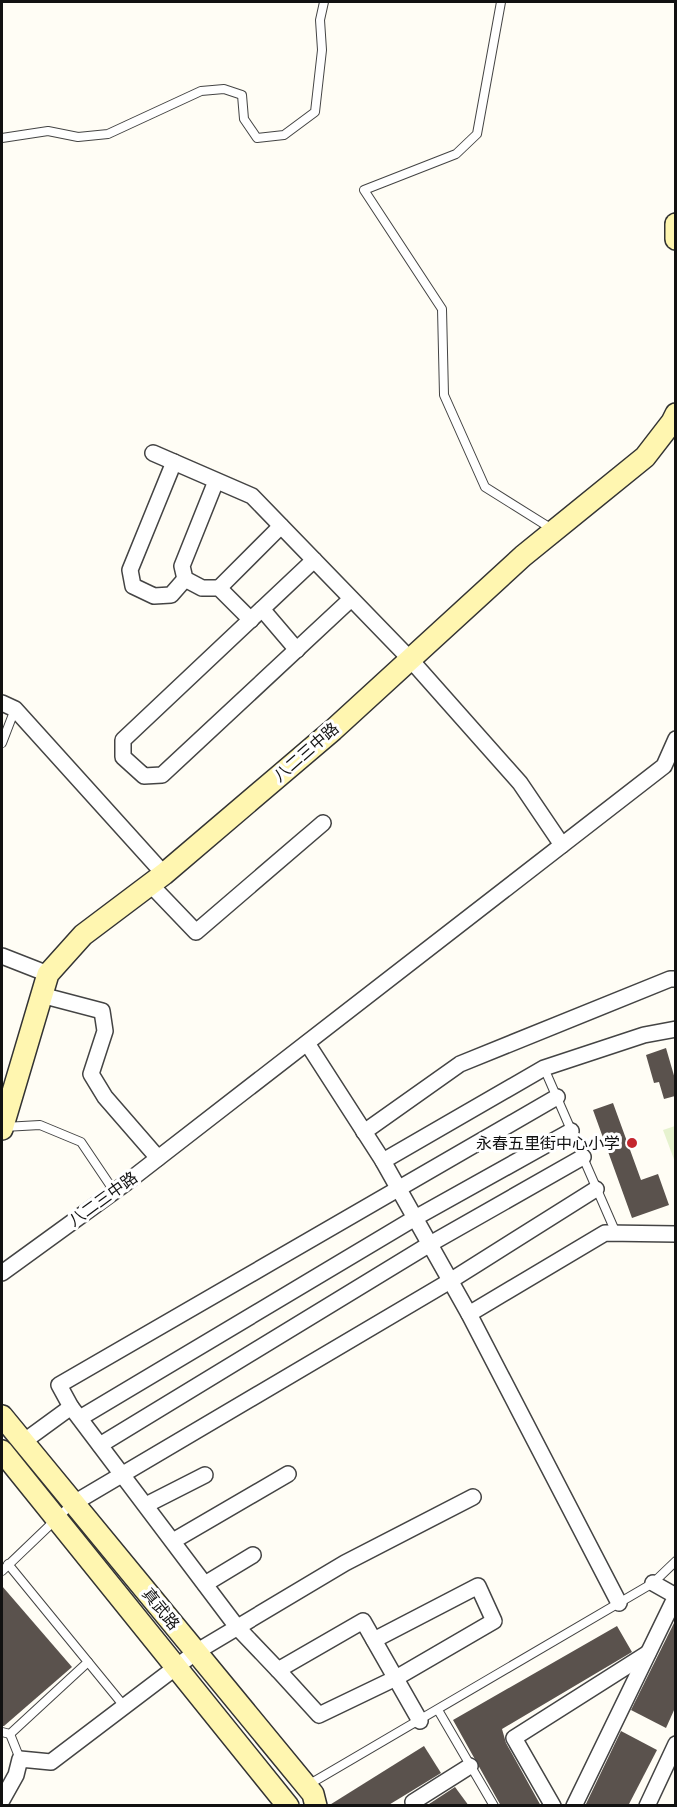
<svg xmlns="http://www.w3.org/2000/svg" width="677" height="1807" viewBox="0 0 677 1807" font-family="'Times New Roman','Noto Sans SC',serif">
<rect width="100%" height="100%" fill="#fffdf5"/>
<path fill="#e6f2cf" d="M675,1126V1162L663,1130Z"/>
<g fill="#5a524d">
<path d="M666,1048L675,1079V1096L664,1099L659,1082L654,1083L646,1055Z"/>
<path d="M613,1103L641,1180L658,1174L669,1205L632,1218L593,1110Z"/>
<path d="M2,1586L72,1667L4,1726H2Z"/>
<path d="M675,1621V1708L666,1728L631,1710Z"/>
<path d="M617,1626L632,1652L502,1729L506,1743L541,1806H501L453,1720Z"/>
<path d="M621,1731L657,1750L628,1806H585Z"/>
<path d="M424,1746L441,1773L410,1792L387,1806H328Z"/>
<path d="M455,1787L469,1806H426Z"/>
</g>
<g fill="none" stroke-linecap="round" stroke-linejoin="round">
<defs>
<g id="lane">
<path d="M501,2L477,134L456,154L364,190L442,309L444,395L485,487L552,529"/>
<path d="M2,138L48,131L78,137L108,134L201,91L224,89L242,95L244,119L257,138L284,135L315,112L322,50L320,20L324,2"/>
<path d="M2,743L15,709"/>
<path d="M544,1068L616,1233"/>
<path d="M4,1127L40,1125L81,1142L114,1191"/>
<path d="M8,1564L124,1706"/>
<path d="M2,1571L72,1504"/>
<path d="M438,1710L494,1806"/>
<path d="M2,1732L10,1734L88,1662"/>
<path d="M10,1734L20,1759"/>
<path d="M308,1785L653,1583L676,1561"/>
</g>
<g id="street">
<path d="M153,453L252,496L410,659L520,783L562,845"/>
<path d="M174,462L130,570L133,586L154,596L171,595L185,579"/>
<path d="M216,481L182,566L185,579L202,588H219L251,620"/>
<path d="M314,560L123,740V757L144,776L162,775L351,599"/>
<path d="M219,588L281,526"/>
<path d="M262,609L297,650"/>
<path d="M2,703L15,709L164,874"/>
<path d="M150,884L196,932L323,823"/>
<path d="M2,956L48,974"/>
<path d="M41,995L102,1011L105,1031L91,1074L105,1097L158,1158"/>
<path d="M307,1043L383,1161L469,1314L619,1603"/>
<path d="M364,1132L460,1064L670,979H676"/>
<path d="M383,1161L544,1068L644,1035L676,1029"/>
<path d="M2,1273L126,1183L664,766L676,739"/>
<path d="M469,1314L605,1233L676,1234"/>
<path d="M71,1407L59,1385L557,1097"/>
<path d="M80,1418L415,1218L571,1131"/>
<path d="M23,1442L71,1407L237,1627L278,1670L363,1621L420,1721"/>
<path d="M100,1445L430,1244L583,1157"/>
<path d="M74,1503L450,1281L596,1189"/>
<path d="M146,1505L205,1475"/>
<path d="M173,1541L288,1474"/>
<path d="M205,1584L253,1555"/>
<path d="M278,1670L319,1715L396,1678L494,1621L478,1586L374,1640"/>
<path d="M2,1800L16,1775L20,1759L51,1762L196,1652L345,1563L473,1497"/>
<path d="M413,1802L470,1766"/>
<path d="M553,1806L514,1738L648,1653"/>
<path d="M574,1806L676,1596L653,1583"/>
<path d="M647,1806L676,1744"/>
</g>
<g id="secondary">
<path d="M676,224V239"/>
<path d="M2,1129L48,974L83,935L164,874L333,730L523,556L645,457L672,422L676,414"/>
<path d="M2,1416L313,1794L316,1806"/>
<path d="M2,1451L288,1806"/>
</g>
</defs>
<use href="#lane" stroke="#444" stroke-width="10"/>
<use href="#street" stroke="#444" stroke-width="18"/>
<use href="#secondary" stroke="#333" stroke-width="24"/>
<use href="#lane" stroke="#fff" stroke-width="8"/>
<use href="#street" stroke="#fff" stroke-width="15"/>
<use href="#secondary" stroke="#fff6b0" stroke-width="21"/>
</g>
<circle fill="#c4262e" stroke="#fff" stroke-width="2" cx="632" cy="1143" r="6"/>
<g text-anchor="middle" dominant-baseline="central" stroke-width="6" stroke-linejoin="round" paint-order="stroke">
<g font-size="16" fill="#111" stroke="#fff">
<text transform="translate(306 752) rotate(-41)">八二三中路</text>
<text transform="translate(103 1199) rotate(-36)">八二三中路</text>
<text transform="translate(161 1609) rotate(51)">真武路</text>
</g>
<g font-size="16" fill="#111" stroke="#fff" text-anchor="end">
<text x="620" y="1143">永春五里街中心小学</text>
</g>
</g>
<rect width="677" height="1807" fill="none" stroke="#111111" stroke-width="6"/>
</svg>
